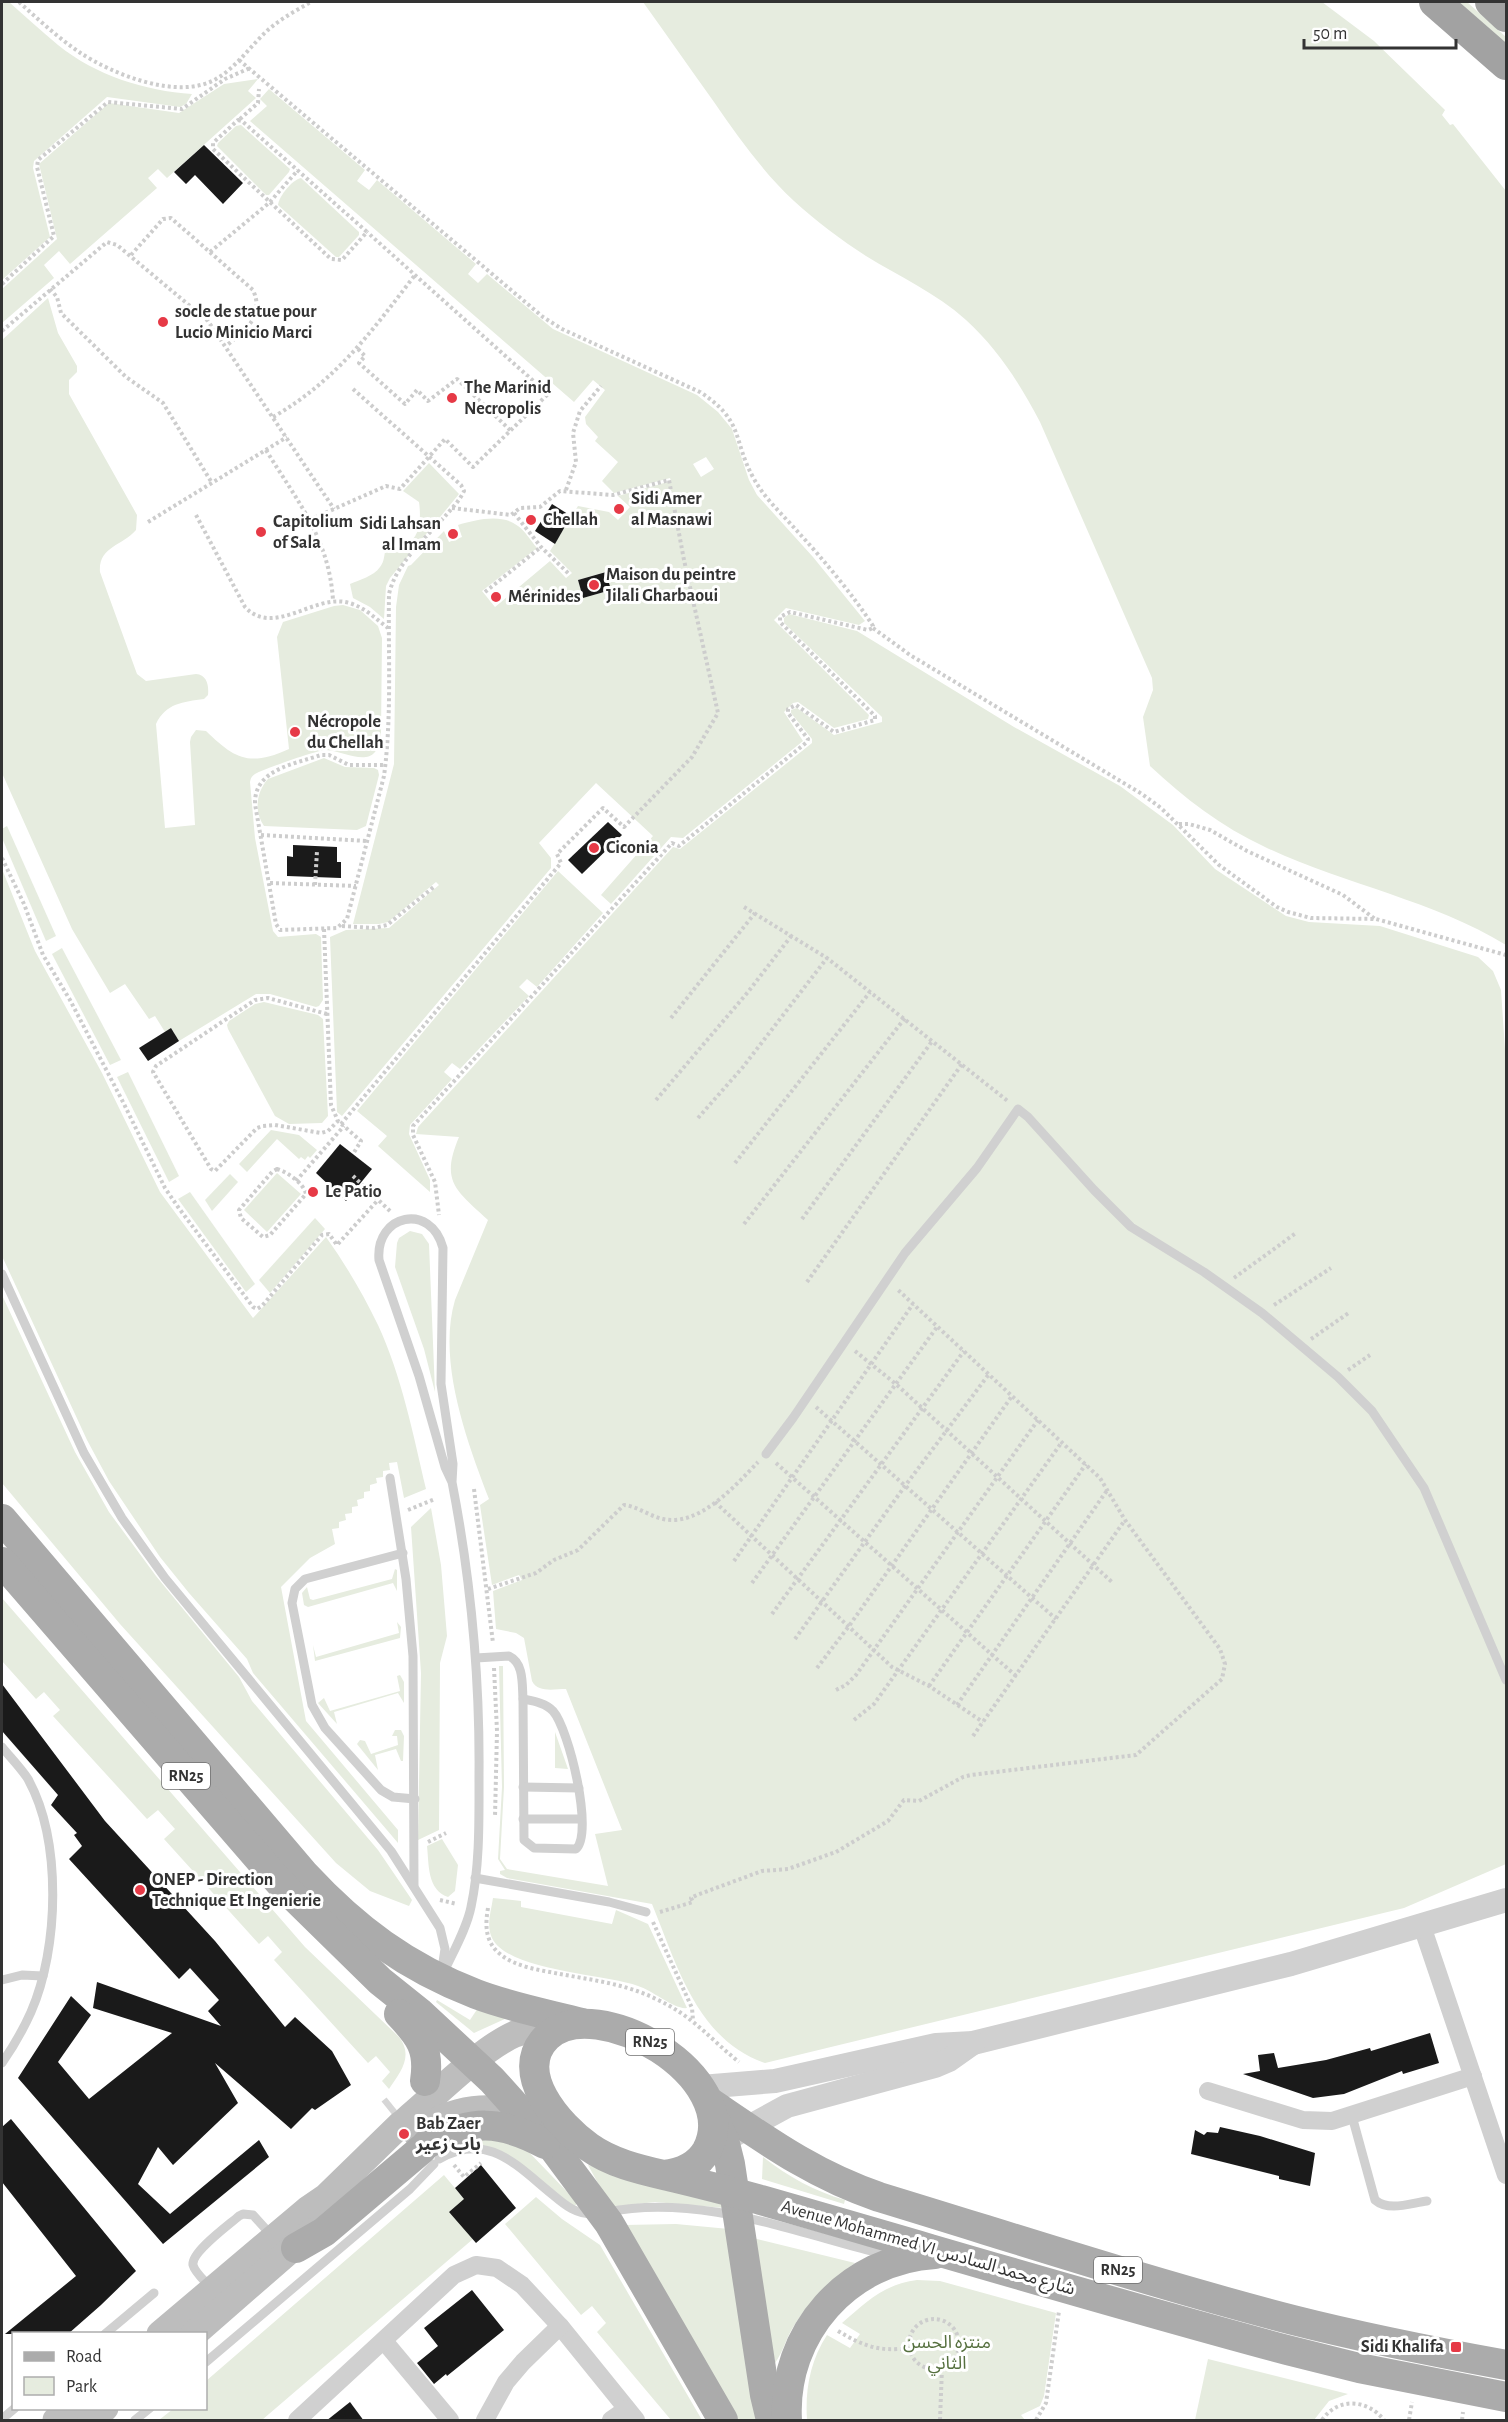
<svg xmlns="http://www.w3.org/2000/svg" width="1508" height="2422" viewBox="0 0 1508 2422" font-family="'Alegreya Sans','Noto Sans Arabic',sans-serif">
<rect width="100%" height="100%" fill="#fff"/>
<g fill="#e6ecdf" fill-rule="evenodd">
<path d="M2,2H9C25,16 41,31 58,45C95,75 145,91 192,94L186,104L180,107L107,97L34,161L33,168L50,237L2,280Z"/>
<path d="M643,2H1322L1374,41L1445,110L1442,115L1450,125L1453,124L1506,191V945C1432,900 1343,884 1265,847C1222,827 1184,798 1150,766L1143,717L1153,690L1152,678L1040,422C1020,384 998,349 966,320C936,293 900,277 866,256C841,240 816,221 794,201C763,172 738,137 714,102C690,69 667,35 643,2Z"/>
<path d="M1459,2H1467L1506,37V44Z"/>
<path d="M258,79L248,91L256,98L167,178L158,169L148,178L157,188L70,264L59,251L44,265L54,278L2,323V289L57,239L39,164L109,103L179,113L224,84Z"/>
<path d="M269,89L365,170L357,181L369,190L377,180L476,264L468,274L478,283L487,274L553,329L697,395L718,412L732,429L749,480L757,495L813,557L865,621L859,625L786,608L774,620L869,715L868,719L834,728L798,702L793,703L784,712L803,741L683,838L671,837L611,904L601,895L653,836L596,783L539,843L551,858V868L342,1116L337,1112L330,937L346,930L389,928L439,885L436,882L388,922L379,924H353L394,764L396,607L399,585L408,566L411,565L444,531L449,542L462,537L458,525C475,520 502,513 518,526C525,531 531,541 537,548L482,591L495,607L550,561L566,578L572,573L550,551L578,506L609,512L618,520L630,507L618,496L671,481L670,478L614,493L602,481L618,462L595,441L598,437L586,424L585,417L605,390L593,380L574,402L250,121L267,106L260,99ZM706,457L714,469L701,477L693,464ZM605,572L611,590L583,598L578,580Z"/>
<path d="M241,125L290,169L289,172L269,195H266L217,146L218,143L236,126Z"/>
<path d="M301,178L359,232V235L339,257H336L278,205C279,196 292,180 301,178Z"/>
<path d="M48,298L58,333L77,366V372L69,380V394L137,515L136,530C122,546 98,547 100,572L137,674L146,681L196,674C207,675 209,685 208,695L204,699C183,702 166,703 156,724L165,828L195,825L190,742L191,737L196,730L206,731C235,759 249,767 289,749L277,637L283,622L334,606L343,605L360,610L378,626L382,638L381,733C378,773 349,752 326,750C320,749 261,770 255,774C251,777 251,778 250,782L255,838L273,931L278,937L316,934L321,937L323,1000L319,1006L316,1007L270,994H256L179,1041L171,1028L165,1032L155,1016L149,1019L125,984L110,993L72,929L2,773V340Z"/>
<path d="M429,463L459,494L390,578L386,586L384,619L370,607L353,598L350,584C359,580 374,576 380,567C387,559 382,548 391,541L406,544C421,538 421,516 419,502L403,491Z"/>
<path d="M789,614L857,631L1014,727L1120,786L1173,825L1215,869L1286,916L1309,922L1380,926L1478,957L1493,971L1501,990L1506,1064V1864L1404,1908L765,2063C697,2040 677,1965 652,1904L507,1878L500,1874V1871L505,1870L498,1859L502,1787L499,1666H503L504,1787L500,1859L507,1869L608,1886L595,1834L622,1830L566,1689C554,1689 538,1693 532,1681L524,1638L516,1633L496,1629L493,1591L522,1580L519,1575L492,1585L480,1505L489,1499C467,1442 437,1361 455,1300L488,1220C456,1190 440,1182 459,1137L416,1134L418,1127L673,847L680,849L812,743V739L791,713V710L797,708L834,735L882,722V717L784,623V618Z"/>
<path d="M324,758L345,767L374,768L378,770L379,775L366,826L357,830L264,826C254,812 256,792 268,779Z"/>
<path d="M7,826L56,936L46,941L2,838V829Z"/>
<path d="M2,869L35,951L102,1073L160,1192L253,1318L326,1237C346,1265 363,1294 378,1325C402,1377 413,1434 426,1489L404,1498L397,1462L389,1463L390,1470L383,1471V1477L376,1478L377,1483L370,1485V1491L364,1492V1498L357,1500L358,1506L352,1507V1513L345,1514L346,1520L339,1522V1528L332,1529L335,1544L310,1558L281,1587L306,1721L398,1830V1843L253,1673L247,1659L189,1593L160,1557L109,1481L87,1440L2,1256Z"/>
<path d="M558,871L603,913L537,987L527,979L519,987L529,996L460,1069L452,1063L444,1072L452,1079L410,1125L409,1134L430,1180V1192L378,1146L387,1136L357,1111Z"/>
<path d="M62,948L121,1060L110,1065L52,954Z"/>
<path d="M264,1002L318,1015L323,1019L328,1116L322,1123L289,1124L275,1116L228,1029L227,1025L229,1021L255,1004Z"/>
<path d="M128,1072L179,1176L169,1182L117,1077Z"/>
<path d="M271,1130L299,1135L317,1150L310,1158L308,1156L305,1160L301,1157L299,1159L277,1139L247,1172L239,1164Z"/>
<path d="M277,1173L301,1194L267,1232L244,1210Z"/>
<path d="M230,1174L238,1182L212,1211L205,1200Z"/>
<path d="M190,1192L255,1284L246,1292L178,1199Z"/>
<path d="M315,1218L325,1229L270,1293L259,1280Z"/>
<path d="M410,1231L422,1234L429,1244L435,1392L424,1349L395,1267L397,1243L399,1238Z"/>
<path d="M2,1295L75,1452L109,1512L156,1576L239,1677L252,1701L378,1850L412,1900L409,1906L370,1891L336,1863L120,1624L2,1483Z"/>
<path d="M431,1508L441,1565L447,1636L440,1663L439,1830L418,1840L421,1673L411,1527Z"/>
<path d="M395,1569L397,1570V1591L393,1583L308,1607L304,1605L302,1593L307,1587L310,1599L313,1600L392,1579Z"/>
<path d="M2,1598L305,1947L399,2037C414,2057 400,2072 389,2089L382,2081L390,2072L376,2056L368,2063L274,1960L282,1952L268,1936L259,1944L164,1839L175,1829L158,1810L147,1819L53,1716L60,1710L44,1692L36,1699L2,1661Z"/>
<path d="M397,1622L401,1627L400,1638L315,1661L313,1645L316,1657L399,1633Z"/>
<path d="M400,1675L404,1682V1703L398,1693L334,1712L337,1724L318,1703L324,1698L330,1711L400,1691L397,1676Z"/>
<path d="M395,1730H401L404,1736L403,1761H401L396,1749L375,1755L378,1770L357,1744L360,1740L365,1741L371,1754L398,1745L397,1736H392Z"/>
<path d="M555,1732L568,1769L555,1768Z"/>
<path d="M442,1839L458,1865L455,1891L448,1897C427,1890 429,1864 427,1846Z"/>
<path d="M493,1898L521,1901V1907L612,1924L616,1910L648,1924L687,2008C675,2010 652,1990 638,1986C604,1974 508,1971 492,1938C486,1925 491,1912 493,1898Z"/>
<path d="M437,2000L470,2020L478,2008L507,2018L474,2033L436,2002Z"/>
<path d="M473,2133L523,2146L576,2201V2205L574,2206L487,2146L473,2144Z"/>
<path d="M763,2157C789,2177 814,2191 845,2200L844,2204L762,2179Z"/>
<path d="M588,2165L723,2200L724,2208L655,2202L611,2207Z"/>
<path d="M444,2175L464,2199L473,2239L262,2420H159L173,2409L206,2408V2381Z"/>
<path d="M536,2197L562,2219L600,2245L702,2420H671L597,2332L606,2323L592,2306L581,2315L505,2224Z"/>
<path d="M676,2224L729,2229L761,2420H735L624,2225Z"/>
<path d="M753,2238L855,2263C829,2281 808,2302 792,2329C786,2339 782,2354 775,2363Z"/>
<path d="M917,2280L940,2281L1056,2313L1044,2396L1040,2406L1021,2415L1025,2420H807C805,2390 810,2361 827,2335L850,2348L860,2334L842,2323C865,2303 884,2284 917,2280Z"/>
<path d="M1208,2359L1348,2394L1329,2401L1314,2420H1195Z"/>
</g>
<g fill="#1a1a1a">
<path d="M204,145L243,183L223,204L195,175L186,184L174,172Z"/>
<path d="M552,504L571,516L555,544L535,531Z"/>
<path d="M606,572L611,590L583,598L578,580Z"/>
<path d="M608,822L622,835L582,874L568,860Z"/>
<path d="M293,845L337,847V862H341V878L287,876V856L293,857Z"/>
<path d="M171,1028L179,1041L148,1061L139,1048Z"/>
<path d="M340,1144L372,1169L346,1201L316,1173Z"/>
<path d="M2,1684L105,1821L215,1941L285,2027L295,2017L332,2051L351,2085L315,2110L312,2108L291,2129L215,2063L238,2103L173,2165L158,2147L138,2184L170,2214L259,2140L269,2157L163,2244L18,2078L71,1996L91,2015L58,2062L89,2099L172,2033L93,2008L97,1982L221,2026L208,2011L219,2000L190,1968L179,1979L69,1859L82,1846L74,1835L77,1833L51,1805L58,1795L2,1731Z"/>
<path d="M1430,2033L1439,2063L1403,2074L1402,2071L1344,2094L1313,2098L1243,2074L1260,2071L1258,2055L1274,2053L1278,2068L1326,2060L1370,2048L1371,2051Z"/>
<path d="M11,2119L136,2271L101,2305L68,2334H5L76,2276L2,2182V2127Z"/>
<path d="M1220,2127L1260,2136L1315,2153L1310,2186L1279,2179V2176L1191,2154L1195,2130L1204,2135L1207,2132L1218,2133Z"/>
<path d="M481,2165L516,2208L476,2243L449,2212L464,2199L455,2188Z"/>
<path d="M472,2290L504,2330L447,2376L446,2374L434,2384L417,2363L438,2346L424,2328Z"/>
<path d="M350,2402L364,2421H326Z"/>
</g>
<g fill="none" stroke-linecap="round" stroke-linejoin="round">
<path stroke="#d6d6d6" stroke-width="27" stroke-dasharray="27 14" stroke-linecap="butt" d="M390,2112L395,2108"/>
<g stroke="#cdcdcd" stroke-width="4" stroke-dasharray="3 3" stroke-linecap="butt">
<path d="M19,2C38,19 57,37 79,52C112,74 178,101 216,79C237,67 251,45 269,29C282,18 297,10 311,2"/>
<path d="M239,60L543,317L562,329L700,392C745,421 732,440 754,479C765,499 783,515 798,532C822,558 854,596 873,626V628L868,630L790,612L780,617V622L875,716V720L834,732L796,705L788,709V713L808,739L807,742L679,846L672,843L413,1126V1135L435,1182L439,1215"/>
<path d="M240,119L258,103L259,89"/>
<path d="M238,120L242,121L367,232L342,260L331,259L213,149V143Z"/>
<path d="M210,252L269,203L298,170"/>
<path d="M131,255L163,219L171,218L253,290C265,317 245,330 226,346"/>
<path d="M2,284L54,236L37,167L38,160L108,102L182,109L225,79L250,68"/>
<path d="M50,289L57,297L61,313L126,377L163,403L212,483"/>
<path d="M2,331L107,242L117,245L208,321L334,509"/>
<path d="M358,349L365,356L359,363L405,404L417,390L428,401L457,379L511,431"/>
<path d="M353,389L461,485L464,491C460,500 453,507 447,514C426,538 396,563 389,594C388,654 392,716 384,776L347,919L337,928L280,930L276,924L255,804C254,769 295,764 321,755H329L349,765H385"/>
<path d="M273,417C336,381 372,331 415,275"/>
<path d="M266,450C297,501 329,538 333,600"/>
<path d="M566,490L576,462L573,433L580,411L601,386"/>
<path d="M514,513L541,547L569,574"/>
<path d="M196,515L245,607C273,637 312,596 345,602C362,605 375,618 388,628"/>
<path d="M309,520L386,486L400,489L445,439L473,467L548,394L367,232"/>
<path d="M148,522L287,437"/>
<path d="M485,592L541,547"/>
<path d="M873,628L910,655L1142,794L1161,808L1219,865L1277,907L1288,912L1311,918L1376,919L1506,955"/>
<path d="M1179,824H1189L1210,830L1247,851L1343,895L1375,919"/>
<path d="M261,835L367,841"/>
<path d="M2,858L24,904L43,955L70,1000L124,1104L165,1188L178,1207L253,1307L257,1309L262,1306L322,1235L329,1234L337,1245L378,1200"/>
<path d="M270,883L356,886"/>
<path d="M315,885L317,851"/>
<path d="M744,907L827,958L1009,1102"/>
<path d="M342,926L374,928L387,925L435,886"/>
<path d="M324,929L331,1105L338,1121L361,1141L353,1154"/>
<path d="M327,1014L268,998L255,1000L156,1066L153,1072L211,1169L215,1171L257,1128L263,1126L275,1125L321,1133L328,1131L338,1121"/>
<path d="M671,1018L755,913"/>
<path d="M656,1100L748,992L792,935"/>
<path d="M698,1118L743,1067L827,958"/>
<path d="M341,1124L561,863L557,854L603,808L624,827L692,757L718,713L684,560L669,480L613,495L560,491L540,507L520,508L511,515L452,508"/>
<path d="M735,1163L870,992"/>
<path d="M277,1169C288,1172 304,1184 306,1194L270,1235L263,1237L241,1218L239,1210L272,1172Z"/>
<path d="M353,1176L391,1212"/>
<path d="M296,1181L344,1126"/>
<path d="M802,1219L933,1040"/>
<path d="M744,1224L905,1018"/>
<path d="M1234,1278L1296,1233"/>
<path d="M807,1282L962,1064"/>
<path d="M1274,1305L1331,1268"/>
<path d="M1311,1339L1350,1312"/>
<path d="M855,1351L897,1385L1113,1583"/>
<path d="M1348,1370L1370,1355"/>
<path d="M816,1407L1056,1619"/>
<path d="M776,1463L1016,1676"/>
<path d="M474,1489L493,1643"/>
<path d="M715,1502L892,1667L929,1686L983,1722"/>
<path d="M408,1510L435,1499"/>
<path d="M734,1561L913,1304"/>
<path d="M752,1583L937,1327"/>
<path d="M488,1589L536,1573L554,1560L578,1550L624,1505C637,1506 649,1516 663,1519C699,1527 735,1486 758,1462"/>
<path d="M772,1614L964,1351"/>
<path d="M795,1639L905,1486L989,1374"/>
<path d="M494,1668L497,1731L495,1817"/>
<path d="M817,1668L849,1626L1012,1396"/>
<path d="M929,1686L1086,1464"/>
<path d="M836,1690L846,1685L856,1675L1038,1420"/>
<path d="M957,1705L1108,1489"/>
<path d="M854,1720L874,1704L1062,1442"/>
<path d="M973,1736L1125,1520"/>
<path d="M428,1842L446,1833"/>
<path d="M440,1900L457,1904"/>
<path d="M488,1908C485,1925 485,1942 500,1954C515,1967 540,1970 560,1974C592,1980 626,1984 656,1999C693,2016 709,2038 739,2062"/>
<path d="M660,1912L693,1902L691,1898L697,1895L762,1871L788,1869L836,1852L888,1821L904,1800L919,1801L963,1777L971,1775L1136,1755L1222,1679L1225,1664L1220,1649L1125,1520L1100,1478L897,1289"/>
<path d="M653,1922L692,2008L693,2020"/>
<path d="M454,2165L464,2177L481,2163"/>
<circle cx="934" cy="2344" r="25"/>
<path d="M838,2331C863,2346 879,2352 909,2348"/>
<path d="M940,2420L942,2368"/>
<path d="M1036,2420L1046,2403L1059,2311"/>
<path d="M1322,2420C1338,2397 1367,2399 1384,2420"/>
<path d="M1409,2420L1412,2402"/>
<path d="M1462,2420L1463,2412"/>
</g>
<g stroke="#d0d0d0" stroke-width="9">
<path d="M2,1274L84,1453L122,1518L165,1578L391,1851L440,1928L445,1949L442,1969"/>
<path d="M766,1454L793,1418L905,1253L977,1168L1018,1109L1028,1117L1094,1190L1131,1227L1204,1272L1262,1313L1338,1377L1372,1411L1424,1488L1506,1680"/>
<path d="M390,1478L406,1579L413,1656L414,1885"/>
<path d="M403,1553L305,1579L295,1589L292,1603L312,1705L325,1728L381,1790L393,1797L415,1799"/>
<path d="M476,1658L509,1656C524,1663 522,1684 523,1699"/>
<path d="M523,1699C533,1701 546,1703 553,1711C569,1729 594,1833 576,1849L534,1848L524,1840Z"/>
<path d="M2,1747C10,1757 21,1768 28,1779C62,1841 59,1948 31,2012C23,2030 13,2047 2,2063"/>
<path d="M523,1787L579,1788"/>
<path d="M523,1819H581"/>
<path d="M475,1878L609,1902L646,1912"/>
<path d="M443,1974C452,1954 467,1928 471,1907C480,1865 479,1819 479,1776C480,1677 471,1580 452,1482L453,1464L441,1384L443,1248C431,1202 375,1214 379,1260L419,1376L445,1467L452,1482"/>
<path d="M2,1980L22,1975L43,1976"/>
<path d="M1352,2116L1375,2200C1389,2212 1411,2203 1427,2201"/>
<path d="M439,2159C488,2131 516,2165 553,2195C566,2206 576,2214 593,2214"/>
<path d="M607,2212C697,2194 789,2230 875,2252H890"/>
<path d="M211,2288C206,2282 195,2273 193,2265C191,2252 229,2225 239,2216L243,2214L253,2215L272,2236"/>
<path d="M105,2334L154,2293"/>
<path d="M206,2362L410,2189L434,2164"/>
<path d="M2,2419L15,2408"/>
<path d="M135,2420L150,2408"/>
</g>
<g stroke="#d0d0d0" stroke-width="18">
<path d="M1422,1926L1506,2175"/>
<path d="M1208,2091L1303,2120L1332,2121L1473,2076"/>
<path d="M384,2341L450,2420"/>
<path d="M297,2420L454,2275L476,2265L497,2268L522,2285L560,2326L636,2420"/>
<path d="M485,2420L506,2382L523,2362L560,2326"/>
<path d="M611,2420L627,2409"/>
</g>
<g stroke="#d0d0d0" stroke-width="24">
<path d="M701,2087L775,2081L936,2045L973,2043L1291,1964L1506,1900"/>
<path d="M734,2135L787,2106L935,2066L949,2060L973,2043"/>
</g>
<g stroke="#bdbdbd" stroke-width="27">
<path d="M406,2120C436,2095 481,2049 515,2034C531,2028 548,2026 565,2025"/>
<path d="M416,2133C451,2108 494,2100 534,2120"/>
<path d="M160,2334L307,2210L326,2197L401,2124"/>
<path d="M194,2334L311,2232"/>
<path d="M56,2420L70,2408"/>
<path d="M91,2420L105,2408"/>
</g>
<g stroke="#ababab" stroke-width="30">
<path d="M2,1519L304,1874C355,1929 406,1967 476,1994C510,2007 547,2014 582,2023"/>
<path d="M2,1562L280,1883L380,1981L420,2013L492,2080L554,2149L609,2223L723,2420"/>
<path d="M399,2014C420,2036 430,2049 425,2081"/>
<path d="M711,2103C767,2141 814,2175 879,2197C1017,2239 1154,2284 1293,2320C1364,2338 1435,2352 1506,2365"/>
<path d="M714,2119L724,2140L730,2164L765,2395L771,2420"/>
<path d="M427,2144C471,2119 500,2120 545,2144"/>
<path d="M664,2175C681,2173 698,2166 707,2150C745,2077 595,1990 547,2037C511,2072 559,2126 589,2147C614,2165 647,2171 676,2178C705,2185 733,2192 761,2200C936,2250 1111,2303 1287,2350L1359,2368L1506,2397"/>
<path d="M296,2248L324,2232L422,2149"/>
<path d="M787,2420C782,2333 848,2259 935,2254"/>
</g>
<g stroke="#a2a2a2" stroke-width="32">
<path d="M1435,2L1506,64"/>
<path d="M1491,2L1506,16"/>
</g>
</g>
<g fill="#e63946" stroke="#fff" stroke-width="2">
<circle cx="163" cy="322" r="6"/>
<circle cx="452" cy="398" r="6"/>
<circle cx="619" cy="509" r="6"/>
<circle cx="531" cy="520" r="6"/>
<circle cx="261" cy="532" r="6"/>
<circle cx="453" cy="534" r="6"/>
<circle cx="594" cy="585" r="6"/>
<circle cx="496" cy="597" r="6"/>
<circle cx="295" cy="732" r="6"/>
<circle cx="594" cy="848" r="6"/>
<circle cx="313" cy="1192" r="6"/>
<circle cx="140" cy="1890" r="6"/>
<circle cx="404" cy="2134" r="6"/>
<rect x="1450" y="2341" width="12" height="12" rx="3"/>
</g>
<g text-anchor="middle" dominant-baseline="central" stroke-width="6" stroke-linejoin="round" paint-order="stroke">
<g fill="#fff" stroke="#707070" stroke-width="1.5">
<rect x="162" y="1763" width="48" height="26" rx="4.5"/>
<rect x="626" y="2029" width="48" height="26" rx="4.5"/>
<rect x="1094" y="2257" width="48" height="26" rx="4.5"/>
</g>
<g font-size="16" font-weight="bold" fill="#333">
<text x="186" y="1776">RN25</text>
<text x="650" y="2042">RN25</text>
<text x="1118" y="2270">RN25</text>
</g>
<g font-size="18" font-weight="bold" fill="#333" stroke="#fff" text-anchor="start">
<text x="175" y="312">socle de statue pour<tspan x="175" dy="21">Lucio Minicio Marci</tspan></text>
<text x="464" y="388">The Marinid<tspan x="464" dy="21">Necropolis</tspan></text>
<text x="631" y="499">Sidi Amer<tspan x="631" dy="21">al Masnawi</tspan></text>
<text x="543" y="520">Chellah</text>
<text x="273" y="522">Capitolium<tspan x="273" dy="21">of Sala</tspan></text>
<text x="441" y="524" text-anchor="end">Sidi Lahsan<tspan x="441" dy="21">al Imam</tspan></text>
<text x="606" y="575">Maison du peintre<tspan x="606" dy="21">Jilali Gharbaoui</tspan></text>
<text x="508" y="597">Mérinides</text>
<text x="307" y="722">Nécropole<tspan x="307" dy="21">du Chellah</tspan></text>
<text x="606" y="848">Ciconia</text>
<text x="325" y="1192">Le Patio</text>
<text x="152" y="1880">ONEP - Direction<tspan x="152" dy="21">Technique Et Ingenierie</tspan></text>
<text x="416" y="2124">Bab Zaer<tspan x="416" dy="21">باب زعير</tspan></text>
<text x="1444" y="2347" text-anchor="end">Sidi Khalifa</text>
</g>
<g font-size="18" fill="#333" stroke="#fff">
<text transform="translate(928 2248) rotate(16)">Avenue Mohammed VI شارع محمد السادس</text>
</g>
<g font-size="18" fill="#56703f" stroke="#fff">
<text x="947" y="2343">منتزه الحسن<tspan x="947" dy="21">الثاني</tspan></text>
</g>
</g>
<rect width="1508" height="2422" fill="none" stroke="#333333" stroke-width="6"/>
<rect x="12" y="2332" width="195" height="78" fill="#ffffff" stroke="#adadad" stroke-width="1.5"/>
<rect x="24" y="2352" width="30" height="9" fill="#ababab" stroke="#adadad" stroke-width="1.5"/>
<text x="66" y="2362" font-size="18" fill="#333333">Road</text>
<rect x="24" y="2377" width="30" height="18" fill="#e6ecdf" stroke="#adadad" stroke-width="1.5"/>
<text x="66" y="2392" font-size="18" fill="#333333">Park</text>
<path d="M1304 39v9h152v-9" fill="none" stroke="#333333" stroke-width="3"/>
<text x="1313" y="39" font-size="18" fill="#333333" stroke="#ffffff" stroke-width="4.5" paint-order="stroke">50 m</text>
</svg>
